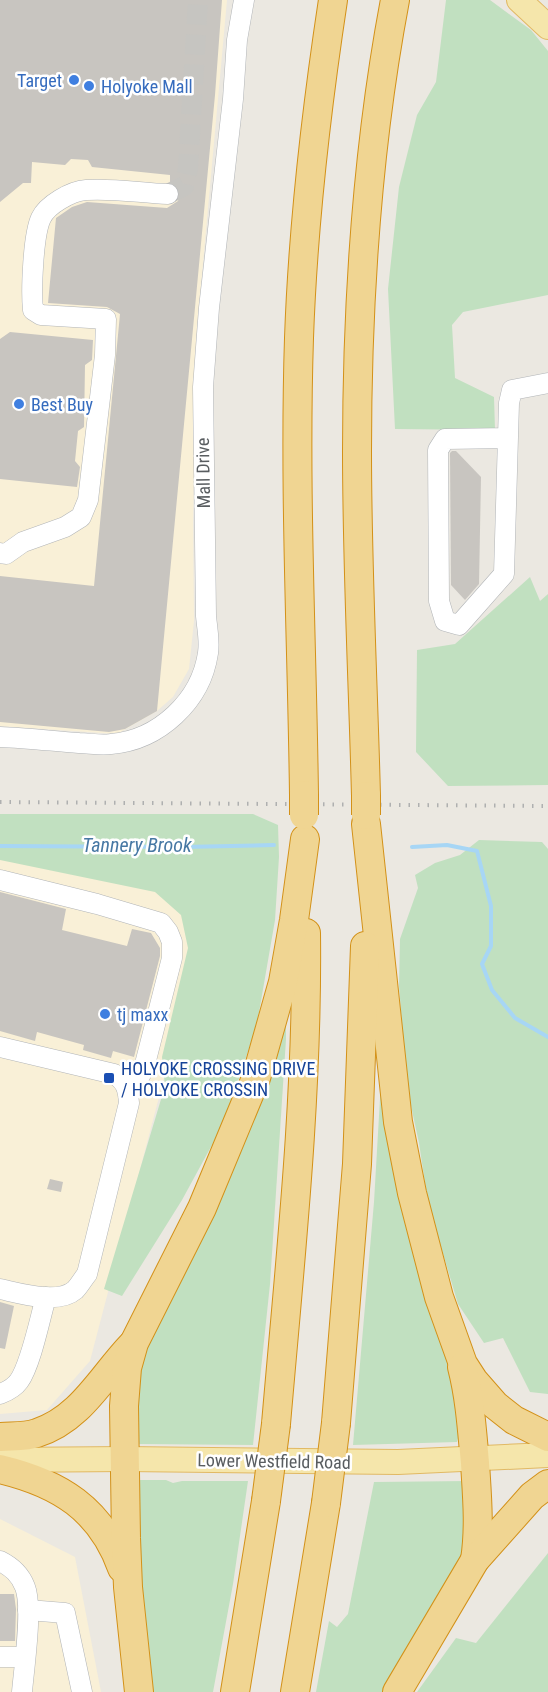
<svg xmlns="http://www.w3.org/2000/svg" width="548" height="1692" viewBox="0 0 548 1692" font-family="'Roboto Condensed',sans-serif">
<rect width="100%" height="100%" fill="#ebe8e1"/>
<g fill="#f9f0d7">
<path d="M0,0H227L196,340L193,523L194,621L189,669L173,697L157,711L117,734L0,726Z"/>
<path d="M0,853L210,902L90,1361L47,1410L0,1414Z"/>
<path d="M0,1519L75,1557L101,1692H0Z"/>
</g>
<g fill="#c1e0c0">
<path d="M446,0H490L531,30L548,51V295L463,312L452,325L455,378L494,397L495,430L395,429L388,289L399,187L417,115L436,82Z"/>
<path d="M530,577L540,601L548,594V785L448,786L416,752L417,650L455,644Z"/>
<path d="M0,814H253L278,825L279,857L275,920L257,1024L225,1121L182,1200L122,1296L104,1289L165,1086L162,1057L188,948L181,915L155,892L0,860Z"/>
<path d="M479,840L542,842L548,849V1394L530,1392L503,1338L484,1343L458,1304L428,1203L419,1143L407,1087L399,986L400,939L418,888L415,875L435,863L460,855Z"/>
<path d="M286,1015V1039L270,1284L253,1445L137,1444V1379L144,1356Z"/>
<path d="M383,1047L459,1391L460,1430L457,1442L353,1445L374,1202Z"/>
<path d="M139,1480H166L173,1483L182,1481H248L233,1584L213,1692H146L133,1561Z"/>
<path d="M468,1481L467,1549L390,1692H316L329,1621L337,1627L348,1614L374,1482Z"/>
<path d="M548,1553V1692H417L456,1638L476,1643Z"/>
</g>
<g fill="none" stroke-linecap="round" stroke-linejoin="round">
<g stroke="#a7d6f5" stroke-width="4">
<path d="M0,846L182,847L274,845"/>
<path d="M412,847L447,845L477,851L491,906V946L482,964L492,990L515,1018L548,1037"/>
</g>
</g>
<g fill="#c8c5c0">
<path d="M0,0H222L215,95L157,711L125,729L109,732L0,722V576L94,586L120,314L107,307L48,303L56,218L72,207L87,202L167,208L178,201L180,194L178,188L170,182V175L92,167L88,160L71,159L65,165L32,162L31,183H23L0,202Z"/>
<path d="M10,332L93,340L92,360L85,365L84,427L78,431L75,461L80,467L77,487L0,479V339Z"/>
<path d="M452,451H456L481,477L479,584L465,600L451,585L450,453Z"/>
<path d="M0,892L66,909L62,930L127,946L132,929L151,933L160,948V956L134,1057L113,1051L111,1058L83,1050L84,1045L37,1032L35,1041L0,1031Z"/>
<path d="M50,1179L63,1182L61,1192L47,1189Z"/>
<path d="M0,1302L14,1306L5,1349L0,1348Z"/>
<path d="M0,1594H14L16,1609L15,1641H0Z"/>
</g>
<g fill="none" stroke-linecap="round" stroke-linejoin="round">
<path stroke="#c6c5c1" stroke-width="20" stroke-dasharray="20 10" stroke-linecap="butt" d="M168,194L184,186L188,168L198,0"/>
<defs>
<g id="minor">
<path d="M508,438L445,439L438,450L439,601L445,621L459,625L504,574L509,403L512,390L548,383"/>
<path d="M0,553L6,554L23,542L65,527L81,517L88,500L105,355L106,319L41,315L33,310C31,291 33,235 41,218C47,205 71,191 86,190C113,188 141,193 168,194"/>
<path d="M0,737C26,738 52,741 79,743C89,743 101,746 111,744C159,740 201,701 208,653C210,640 207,628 206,616L203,387L209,308L233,99L237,40L244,0"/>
<path d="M0,880L97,904L161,923L168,932L172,942V958L144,1068L135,1085L128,1089"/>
<path d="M0,1047L114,1074C126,1081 128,1089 129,1103L87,1274C83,1279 79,1286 75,1290C58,1305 19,1293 0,1289"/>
<path d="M0,1394C8,1391 14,1388 19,1381C31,1364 40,1318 46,1297"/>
<path d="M0,1561C12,1567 20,1574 25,1587C33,1607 24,1668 22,1692"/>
<path d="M28,1610L65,1613L82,1692"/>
<path d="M0,1657H24"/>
</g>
<g id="major">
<path d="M519,0L548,27"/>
<path d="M0,1460L125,1459L398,1462L548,1455"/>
</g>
<g id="highway">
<path d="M304,795C302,642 294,490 299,338C303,224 316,112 333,0"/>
<path d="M366,796C363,681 357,566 357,452C357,301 367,148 395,0"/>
<path d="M366,824L398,1122L412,1193L439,1297L463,1364L474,1381L495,1405L514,1420L548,1437"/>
<path d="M462,1367C470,1398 472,1431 475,1463C477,1496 480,1527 475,1560"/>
<path d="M336,1423L357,1164L365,946"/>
<path d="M276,1424C290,1261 308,1097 306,933"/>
<path d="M0,1437C12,1436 26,1437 37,1433C81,1419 102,1376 132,1345"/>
<path d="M0,1469C59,1483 101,1509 122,1568"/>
<path d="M139,1692L128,1587L126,1538L124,1406L127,1368L134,1343L202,1208L256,1078L283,982L294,920L305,839"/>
<path d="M235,1692L266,1501"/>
<path d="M295,1692L326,1503"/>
<path d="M397,1692L475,1560L532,1496L548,1484"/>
</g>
</defs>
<use href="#minor" stroke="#b1b4b7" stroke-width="21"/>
<use href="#major" stroke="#e1b964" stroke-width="26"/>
<use href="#highway" stroke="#d39118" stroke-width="30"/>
<use href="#minor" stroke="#fff" stroke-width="20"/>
<use href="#major" stroke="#f5e6ab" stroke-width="24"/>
<use href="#highway" stroke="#f0d592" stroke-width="28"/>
<path stroke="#afb0b0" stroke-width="4" stroke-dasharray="1.5 8" stroke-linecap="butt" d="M0,802L548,806"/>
<defs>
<g id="highway-bridge">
<path d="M304,795V815"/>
<path d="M366,796V815"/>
<path d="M266,1501L276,1424"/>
<path d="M326,1503L336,1423"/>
</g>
</defs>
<use href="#highway-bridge" stroke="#d39118" stroke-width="30" stroke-linecap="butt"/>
<use href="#highway-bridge" stroke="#f0d592" stroke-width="28"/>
</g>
<g fill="#3f7fe0" stroke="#fff" stroke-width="2">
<circle cx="74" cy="80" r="6"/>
<circle cx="89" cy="86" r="6"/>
<circle cx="19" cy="404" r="6"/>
<circle cx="105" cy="1014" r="6"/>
</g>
<rect fill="#1a4fb4" stroke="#fff" stroke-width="2" x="103" y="1072" width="12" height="12" rx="3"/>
<g text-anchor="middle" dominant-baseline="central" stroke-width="5" stroke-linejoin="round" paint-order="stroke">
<g font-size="18" fill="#366cbe" stroke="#fff" text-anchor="start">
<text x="62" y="80" text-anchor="end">Target</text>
<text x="101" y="86">Holyoke Mall</text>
<text x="31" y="404">Best Buy</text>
<text x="117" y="1014">tj maxx</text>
</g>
<g font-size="18" fill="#595d60" stroke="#fff">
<text transform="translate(203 473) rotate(-91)">Mall Drive</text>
<text transform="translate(274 1461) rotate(1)">Lower Westfield Road</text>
</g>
<g font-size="18" fill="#164399" stroke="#fff" text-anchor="start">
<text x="121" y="1068">HOLYOKE CROSSING DRIVE<tspan x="121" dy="21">/ HOLYOKE CROSSIN</tspan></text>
</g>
<g font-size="20" font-style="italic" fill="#4778a4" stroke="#fff">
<text x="137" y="845">Tannery Brook</text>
</g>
</g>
</svg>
